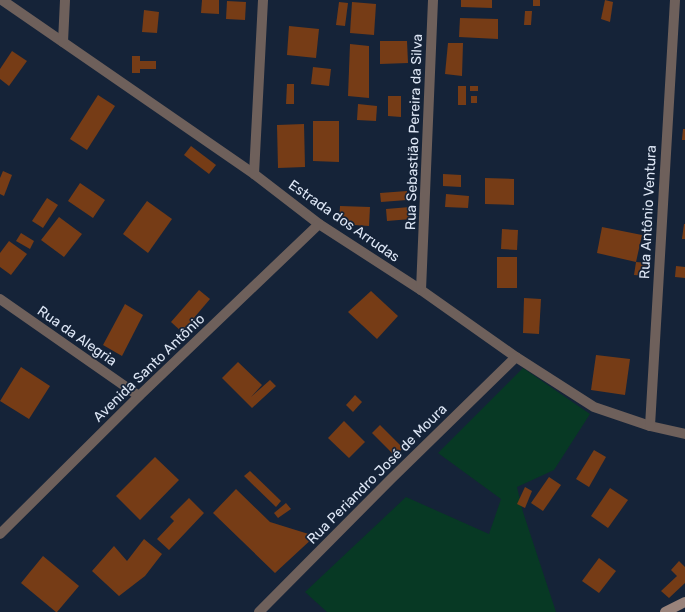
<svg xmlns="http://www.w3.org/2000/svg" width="685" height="612" viewBox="0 0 685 612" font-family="Rubik,sans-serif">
<rect width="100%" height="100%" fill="#152338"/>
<path fill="#073924" d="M523,368L590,414L554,470L517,487L523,512L556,612H327L305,592L406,497L489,534L501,499L438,453Z"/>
<g fill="#763c16">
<path d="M202,0H219V14L201,13Z"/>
<path d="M461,0H492V8L461,7Z"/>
<rect x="533" y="0" width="7" height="6"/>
<path d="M605,0L613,2L610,22L601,19Z"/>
<path d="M227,1L246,2L245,20L226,19Z"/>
<path d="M339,2L348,3L345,26L336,25Z"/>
<path d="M352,2L376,4L374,35L350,33Z"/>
<path d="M144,10L159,12L157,33L142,32Z"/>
<path d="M525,11H532L531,25H524Z"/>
<path d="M460,18L498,19V39L459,37Z"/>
<path d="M289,26L319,29L316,58L287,55Z"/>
<path d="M380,41H407L408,63L380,64Z"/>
<path d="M448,43H463L462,76L445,74Z"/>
<path d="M350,44L369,46V98L348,96Z"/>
<path d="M12,51L27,61L9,86L0,79V69Z"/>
<path d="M132,56H140V61H156V69H140V73H132Z"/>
<path d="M313,67L331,69L329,86L311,84Z"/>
<path d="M287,84H294V104H286Z"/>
<rect x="458" y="86" width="8" height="19"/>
<rect x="470" y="86" width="8" height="5"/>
<path d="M98,95L115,106L87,150L70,139Z"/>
<path d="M388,96H401V117L388,116Z"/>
<rect x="471" y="96" width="6" height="7"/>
<path d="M358,104L377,106L376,121L357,120Z"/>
<path d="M313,121H339V162L313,161Z"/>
<path d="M304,124L305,167L278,168L277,125Z"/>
<path d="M683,129H685V140H682Z"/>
<path d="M191,146L216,165L209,174L184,155Z"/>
<path d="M3,171L12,175L4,196L0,194V178Z"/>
<path d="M443,174L461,175V187L443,186Z"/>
<path d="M485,178L514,179V205L485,204Z"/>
<path d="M80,183L105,200L93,218L68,201Z"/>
<path d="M407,191V200L381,202L380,193Z"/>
<path d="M446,194L469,196L468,208L445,207Z"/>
<path d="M47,198L58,205L43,228L32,221Z"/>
<path d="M147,201L172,219L148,253L123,234Z"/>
<path d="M340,206L370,207L369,226L339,224Z"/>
<path d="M410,207L411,219L387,221L386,209Z"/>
<path d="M59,217L82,234L64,257L41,240Z"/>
<path d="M684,224H685V239H682Z"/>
<path d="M602,227L642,235L636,262L597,253Z"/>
<path d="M502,229L518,230L517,250L501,249Z"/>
<path d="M21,233L34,241L30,249L16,241Z"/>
<path d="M9,241L27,254L11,275L0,267V253Z"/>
<rect x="497" y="257" width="20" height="31"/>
<path d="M636,262L648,263L646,276L634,275Z"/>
<path d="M676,266L685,267V278L675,277Z"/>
<path d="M199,290L210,299L182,332L171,322Z"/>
<path d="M371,291L398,316L377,339L348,312Z"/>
<path d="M524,298L541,299L539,334L523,333Z"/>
<path d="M125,304L143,315L122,356L103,345Z"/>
<path d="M596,355L630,359L625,395L591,390Z"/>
<path d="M238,362L262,385L251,397L270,380L276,386L252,408L222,378Z"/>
<path d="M21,367L50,386L29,419L0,401Z"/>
<path d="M355,395L362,402L353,412L346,405Z"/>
<path d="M344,421L365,442L349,458L328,438Z"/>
<path d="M380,425L403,448L395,456L372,433Z"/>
<path d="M594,450L606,457L589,487L576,479Z"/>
<path d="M155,457L179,480L140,520L116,496Z"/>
<path d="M250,471L281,501L276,507L244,476Z"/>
<path d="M549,477L561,485L543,511L531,503Z"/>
<path d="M525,487L532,491L525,508L517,504Z"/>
<path d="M610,488L628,500L608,528L591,516Z"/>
<path d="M236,489L270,522L315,536L275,573L213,513Z"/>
<path d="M189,498L204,513L169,550L157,539L174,521L170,517Z"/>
<path d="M286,503L291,509L278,518L274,513Z"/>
<path d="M144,539L162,554L145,576L119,596L92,571L114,546L127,561Z"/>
<path d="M43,556L79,586L57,612H56L21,583Z"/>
<path d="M599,558L616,571L599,593L582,581Z"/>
<path d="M679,561L685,567V583L669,598L661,591L677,576L671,570Z"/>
</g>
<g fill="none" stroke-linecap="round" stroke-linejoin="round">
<g stroke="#6e605b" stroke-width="10">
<path d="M2,0L254,174L319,224L421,290L516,357L594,407L650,426L685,434"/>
<path d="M63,42L65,0"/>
<path d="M254,174L263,0"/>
<path d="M421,290L433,0"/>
<path d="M0,299L139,396"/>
<path d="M650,426L675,0"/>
<path d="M0,534L139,396L319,224"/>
<path d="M259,612L391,479L516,357"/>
</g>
<path stroke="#99837b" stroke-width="10" d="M665,612L685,602"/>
</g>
<g text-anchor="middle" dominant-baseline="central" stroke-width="3.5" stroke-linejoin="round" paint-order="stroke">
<g font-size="14" fill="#dde6f5" stroke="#152338">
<text transform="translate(414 132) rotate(-88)">Rua Sebastião Pereira da Silva</text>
<text transform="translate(648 212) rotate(-87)">Rua Antônio Ventura</text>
<text transform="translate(344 221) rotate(35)">Estrada dos Arrudas</text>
<text transform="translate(77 336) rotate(35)">Rua da Alegria</text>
<text transform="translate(149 368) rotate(-44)">Avenida Santo Antônio</text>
<text transform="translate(377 474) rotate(-45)">Rua Periandro José de Moura</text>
</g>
</g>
</svg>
